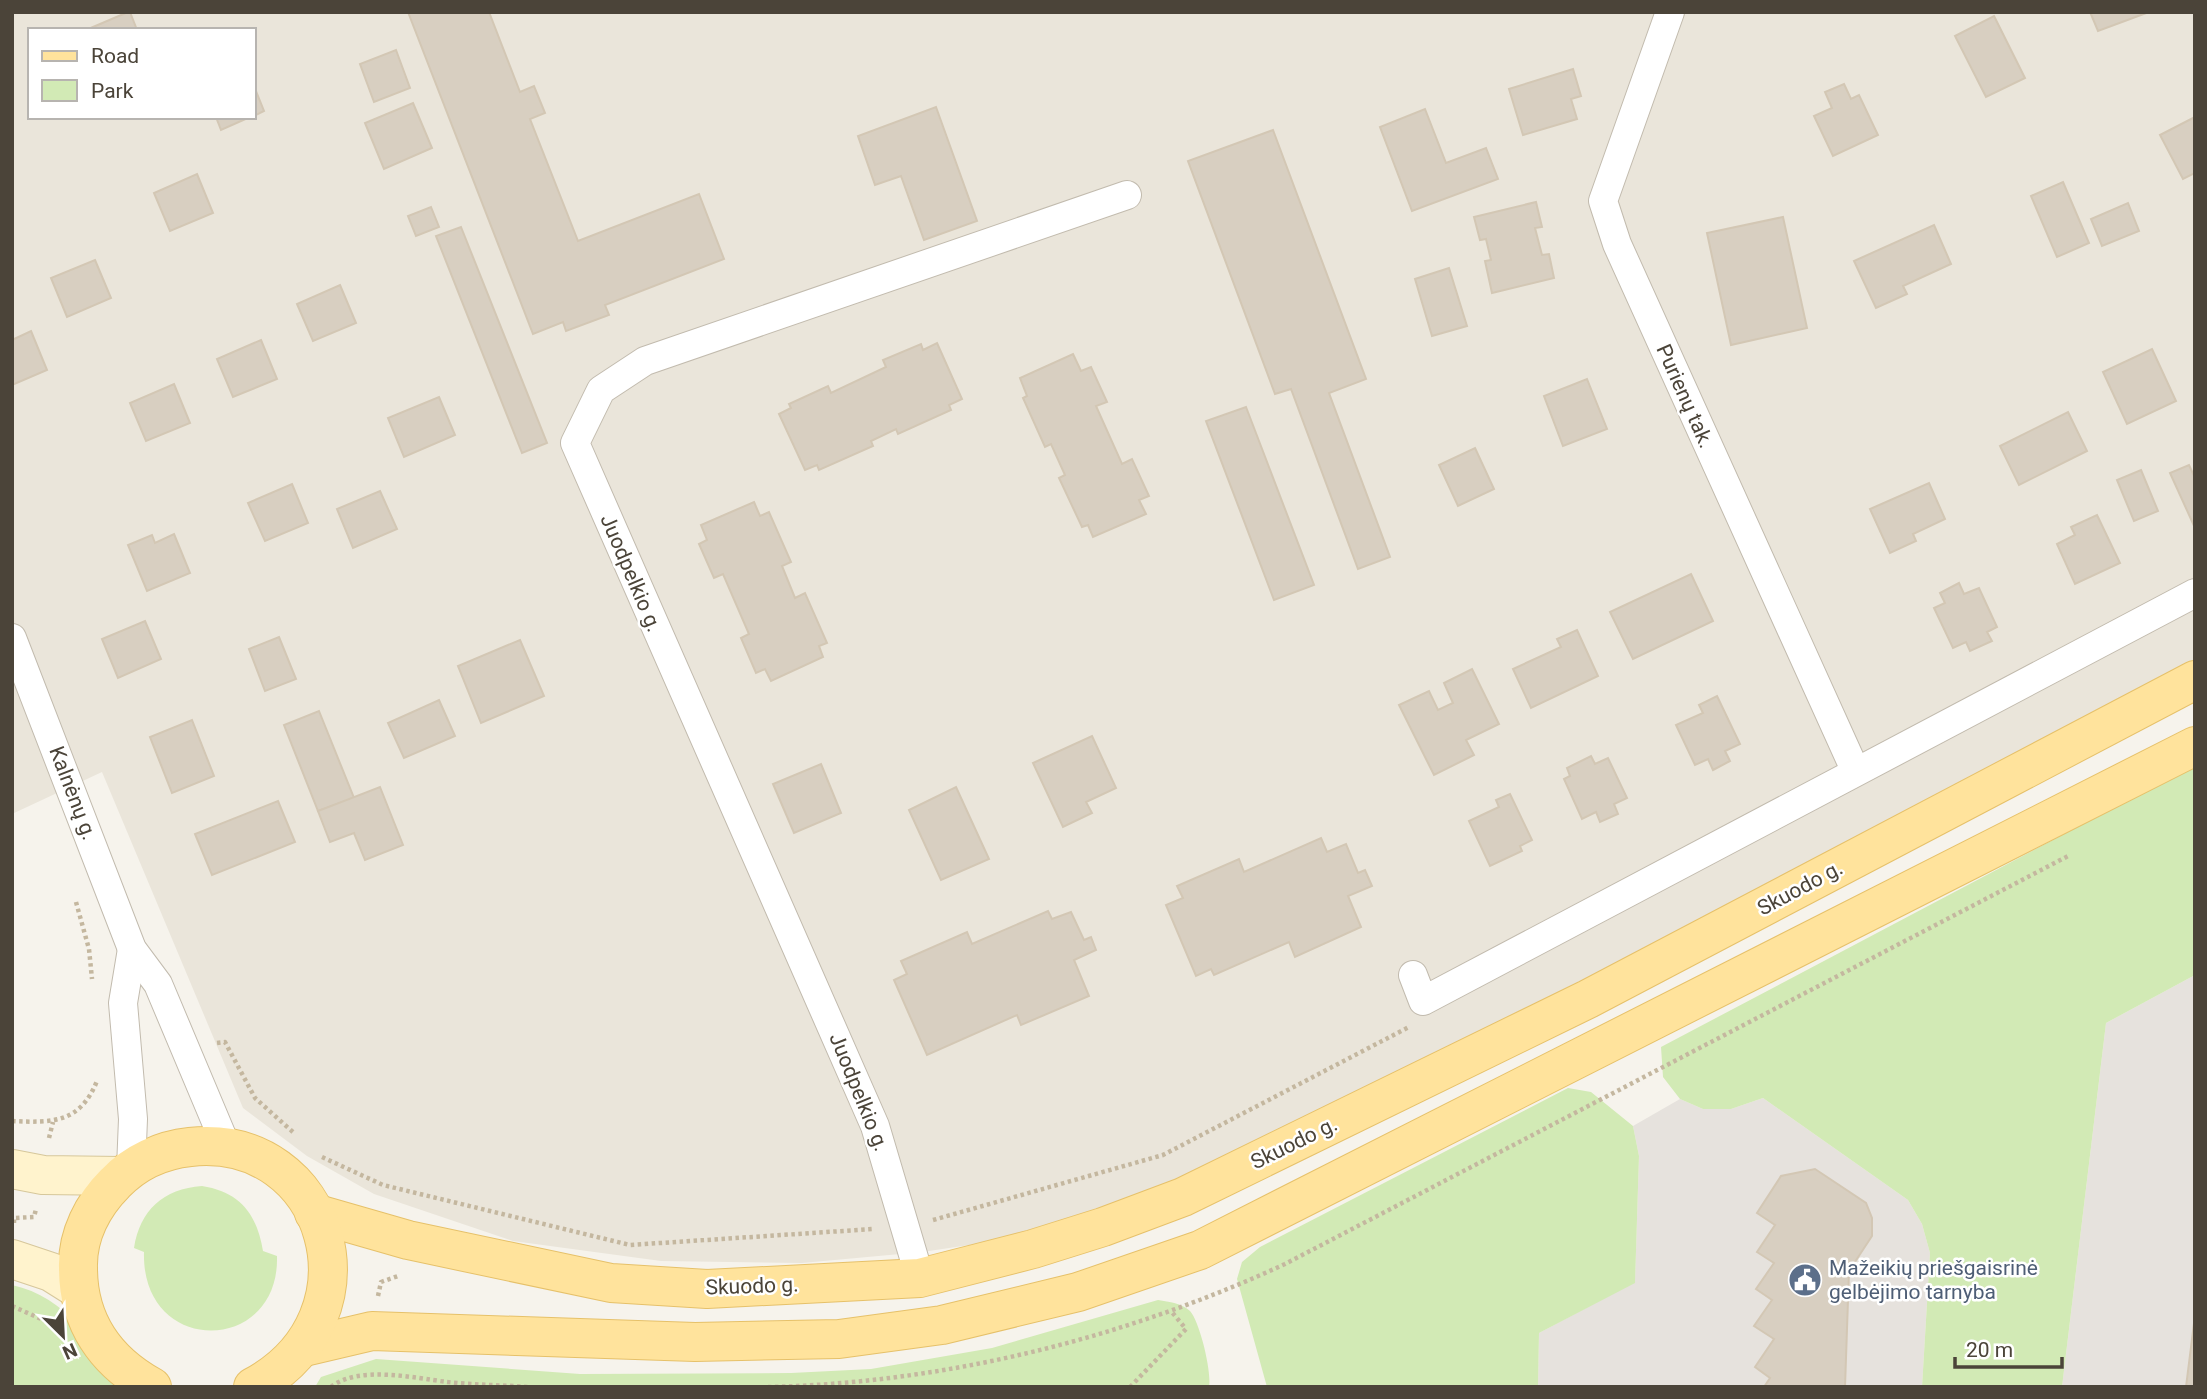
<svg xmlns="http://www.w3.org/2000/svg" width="2207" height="1399" viewBox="0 0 2207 1399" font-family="Roboto,sans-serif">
<rect width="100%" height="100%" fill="#f6f3ec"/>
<path fill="#eae5da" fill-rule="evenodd" d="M12,12H2195V666L1412,1075L1128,1200L1017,1238L922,1252L802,1263L661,1261L513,1241L374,1194L307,1156L243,1108L102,772L12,814ZM30,30H254V117H30Z"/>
<g fill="#e6e2dd">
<path d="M2195,975V1387H2062L2106,1023Z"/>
<path d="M1763,1098L1908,1200L1922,1224L1930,1253L1922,1387H1538L1539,1333L1635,1282L1639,1156L1633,1126L1680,1099L1703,1109H1731Z"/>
</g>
<g fill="#d2eab5">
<path d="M2195,765V975L2106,1023L2062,1387H1922L1930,1253L1922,1224L1908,1200L1763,1098L1731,1109H1703L1680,1099L1663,1077L1661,1047Z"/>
<path d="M1568,1088L1591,1092L1633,1126L1639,1156L1635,1283L1539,1333L1538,1387H1267L1237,1279L1242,1262L1260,1247Z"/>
<path d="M202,1186C240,1192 257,1214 263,1251L277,1256C280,1355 141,1357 144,1252L134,1248C140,1210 163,1189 202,1186Z"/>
<path d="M12,1285C67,1297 95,1345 127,1387H12Z"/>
<path d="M1158,1300C1170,1302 1181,1303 1190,1311C1200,1322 1212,1373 1209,1387H315L321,1377L376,1359L580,1374L791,1373L871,1369L992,1348Z"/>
</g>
<g fill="#d8cfc1" stroke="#d3c7b4" stroke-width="2">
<path d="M130,12L137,30H86L128,12Z"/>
<path d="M408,12H489L520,92L534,86L545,113L530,119L578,241L699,194L724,259L605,305L609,315L566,331L563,322L533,334Z"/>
<path d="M2090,12H2149L2098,31Z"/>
<path d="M1994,16L2025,78L1986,97L1955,36Z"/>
<path d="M396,50L410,88L374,102L360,64Z"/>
<path d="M1573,69L1581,96L1571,99L1577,119L1523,135L1509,89Z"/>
<path d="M1844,84L1851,99L1859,95L1878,135L1833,156L1814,116L1832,108L1825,92Z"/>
<path d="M254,86L264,111L254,116Z"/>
<path d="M413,103L432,148L384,169L365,123Z"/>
<path d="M936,107L977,221L924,240L901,176L875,185L858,136Z"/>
<path d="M1425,109L1446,163L1486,148L1498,179L1412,211L1380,127Z"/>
<path d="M216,117H250L221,130Z"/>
<path d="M2195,117V173L2183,179L2160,135Z"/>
<path d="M1273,130L1366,379L1329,393L1390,557L1358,569L1291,389L1275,394L1188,161Z"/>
<path d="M197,174L213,213L170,231L154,193Z"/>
<path d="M2063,182L2089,243L2057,257L2031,196Z"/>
<path d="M1536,202L1542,227L1535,228L1542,255L1549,254L1554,278L1492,293L1485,261L1491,260L1486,239L1480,240L1474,217Z"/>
<path d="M2128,203L2139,231L2102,246L2091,219Z"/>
<path d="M431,207L439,227L416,236L408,216Z"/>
<path d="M1783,217L1807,328L1731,345L1707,233Z"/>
<path d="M1934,225L1951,264L1903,286L1907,294L1876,308L1854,261Z"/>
<path d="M461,227L547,443L522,453L436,236Z"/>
<path d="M95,260L111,298L67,317L51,278Z"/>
<path d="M1449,268L1467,326L1432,336L1415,279Z"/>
<path d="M340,285L356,323L313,341L297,304Z"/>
<path d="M31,331L47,370L12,385V340Z"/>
<path d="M261,340L277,379L233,397L217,359Z"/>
<path d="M937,343L962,399L949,405L951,410L898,434L896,429L871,441L873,446L819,470L817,465L805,470L779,414L791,408L789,404L828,386L831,393L886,367L883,360L921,344L923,350Z"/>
<path d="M2152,349L2176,401L2127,424L2103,372Z"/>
<path d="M1073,354L1081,371L1091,367L1107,402L1096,406L1122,464L1132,459L1149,496L1139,500L1146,514L1093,537L1088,525L1082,527L1059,478L1065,475L1051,444L1045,447L1023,398L1027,396L1020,378Z"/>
<path d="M1587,379L1607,429L1563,446L1544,396Z"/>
<path d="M174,384L190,423L146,441L130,403Z"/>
<path d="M439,397L455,435L404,457L388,418Z"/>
<path d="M1246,407L1314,585L1274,600L1206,421Z"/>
<path d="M2068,412L2087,451L2019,485L2000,446Z"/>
<path d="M1475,448L1494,489L1458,506L1439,465Z"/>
<path d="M2189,465L2195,478V528L2170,473Z"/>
<path d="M2141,470L2158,511L2134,521L2117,480Z"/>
<path d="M1929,483L1945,519L1913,534L1916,541L1890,553L1870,509Z"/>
<path d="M292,484L308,523L265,541L248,503Z"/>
<path d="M380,491L397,529L353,548L337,509Z"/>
<path d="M754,502L760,516L769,512L791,562L782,566L795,598L805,593L827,643L819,646L823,657L771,681L765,669L756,673L741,638L749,634L723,574L714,578L699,544L707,540L701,525Z"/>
<path d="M2097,515L2120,563L2075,584L2057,544L2075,535L2071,527Z"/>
<path d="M174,534L190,573L147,591L128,545L152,535L155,543Z"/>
<path d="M1691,574L1713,621L1633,659L1610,612Z"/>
<path d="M1959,583L1964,594L1979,588L1997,627L1987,632L1992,641L1970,651L1966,642L1953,648L1934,608L1945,603L1940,593Z"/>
<path d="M145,621L161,659L118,678L102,639Z"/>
<path d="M1577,630L1598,676L1531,708L1513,669L1561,647L1557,639Z"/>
<path d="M279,637L296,679L265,691L249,649Z"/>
<path d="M520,640L544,696L481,723L458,666Z"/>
<path d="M1472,669L1499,724L1466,740L1474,755L1434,775L1399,705L1429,691L1438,710L1453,703L1444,683Z"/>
<path d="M1717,696L1740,744L1725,751L1730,761L1713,770L1708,759L1695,765L1676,725L1703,713L1699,705Z"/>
<path d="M439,700L455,736L404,758L388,723Z"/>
<path d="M319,711L354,798L318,811L284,725Z"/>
<path d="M192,720L214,776L172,793L150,737Z"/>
<path d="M1092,736L1116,788L1086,802L1092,813L1063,827L1033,763Z"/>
<path d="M1591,756L1595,764L1608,758L1627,798L1614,804L1618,814L1600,822L1596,812L1582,819L1564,779L1570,776L1567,768Z"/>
<path d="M821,764L841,813L794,833L773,784Z"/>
<path d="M380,787L403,845L365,860L354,833L330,842L318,811Z"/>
<path d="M956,787L989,859L941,880L909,810Z"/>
<path d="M1510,794L1532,840L1520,846L1522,851L1490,866L1469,821L1499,807L1496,800Z"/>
<path d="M278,801L295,842L212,875L195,834Z"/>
<path d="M1321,838L1327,852L1346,844L1358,873L1365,870L1372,886L1348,896L1361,927L1295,957L1289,942L1214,975L1211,969L1196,976L1166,905L1183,898L1177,886L1239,859L1244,872Z"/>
<path d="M1048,911L1052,919L1071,912L1084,940L1091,937L1096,950L1074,960L1089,996L1021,1025L1017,1015L927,1055L894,980L907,974L901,961L967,932L972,944Z"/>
<path d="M1815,1169L1866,1203L1872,1218V1236L1849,1271L1845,1387H1764L1770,1378L1755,1367L1774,1339L1754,1326L1772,1300L1756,1289L1774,1263L1757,1252L1775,1225L1757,1213L1781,1176Z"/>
<path d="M2195,1315V1387H2186Z"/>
</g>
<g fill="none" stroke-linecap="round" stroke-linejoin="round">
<defs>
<g id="street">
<path d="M1670,12L1603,201L1617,244L1855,770"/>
<path d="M12,638L132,949L158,984L227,1148"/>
<path d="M1413,975L1423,1001L2195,593"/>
<path d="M131,1168L133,1119L123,1003L132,949"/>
<path d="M920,1278L875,1126L575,443L601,390L645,361L1127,195"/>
</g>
<g id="secondary">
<path d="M12,1169L43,1175L121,1176"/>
<path d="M12,1259L51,1272L78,1289"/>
</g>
<g id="primary">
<path d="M314,1213L408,1240L611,1283L707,1289L920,1278L1033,1249L1103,1227L1183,1197L1588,999L2195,680"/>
<path d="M304,1347L372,1331L695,1342L839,1339L942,1325L1078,1292L1200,1250L2195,746"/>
<path d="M152,1387C105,1361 78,1322 78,1268C77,1235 93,1205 115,1183C135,1162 162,1150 190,1147C330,1132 384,1317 253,1387"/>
</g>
</defs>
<use href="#street" stroke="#c2bbae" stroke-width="30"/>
<use href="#secondary" stroke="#d6c79b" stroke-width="40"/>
<use href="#primary" stroke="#e6c16a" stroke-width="40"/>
<g stroke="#c4b79f" stroke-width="4.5" stroke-dasharray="3.5 3.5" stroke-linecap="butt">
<path d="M76,902L89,949L92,979"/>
<path d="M217,1043L225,1042L255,1098L294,1133"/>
<path d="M12,1121C53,1123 80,1123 97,1081"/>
<path d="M49,1138L53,1122"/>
<path d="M322,1157L383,1185L630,1245L873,1229"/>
<path d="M933,1220L1163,1155L1409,1027"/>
<path d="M14,1223V1218L34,1217L36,1209"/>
<path d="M378,1296L381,1282L398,1276"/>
<path d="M12,1306L48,1322"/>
<path d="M331,1387C358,1365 415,1378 447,1382C474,1385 502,1385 529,1387"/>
<path d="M768,1387C945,1383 1125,1338 1285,1264L2070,855"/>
<path d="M1130,1387L1186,1329L1171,1311"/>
</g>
<use href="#street" stroke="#fff" stroke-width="28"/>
<use href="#secondary" stroke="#fff3cd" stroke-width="38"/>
<use href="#primary" stroke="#ffe39c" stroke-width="38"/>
</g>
<defs>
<symbol id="civic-disc" viewBox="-11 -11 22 22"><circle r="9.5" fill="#5c6f8a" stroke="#fff"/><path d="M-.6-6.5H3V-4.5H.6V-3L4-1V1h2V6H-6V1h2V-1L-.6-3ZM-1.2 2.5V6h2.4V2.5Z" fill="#fff"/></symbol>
</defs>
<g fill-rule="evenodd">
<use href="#civic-disc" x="1786" y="1261" width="38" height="38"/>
</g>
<g text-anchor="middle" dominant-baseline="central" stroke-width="5" stroke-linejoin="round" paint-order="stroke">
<g font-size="21" fill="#4b4439" stroke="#fff">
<text transform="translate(1685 396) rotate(66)">Purienų tak.</text>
<text transform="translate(631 573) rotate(67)">Juodpelkio g.</text>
<text transform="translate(73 793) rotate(69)">Kalnėnų g.</text>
<text transform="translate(1800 888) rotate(-28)">Skuodo g.</text>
<text transform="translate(859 1092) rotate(68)">Juodpelkio g.</text>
<text transform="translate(1294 1143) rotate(-26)">Skuodo g.</text>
<text transform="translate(752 1286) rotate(-2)">Skuodo g.</text>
</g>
<g font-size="21" fill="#4e5e75" stroke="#fff" text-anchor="start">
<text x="1829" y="1268">Mažeikių priešgaisrinė<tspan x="1829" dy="24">gelbėjimo tarnyba</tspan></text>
</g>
</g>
<rect width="2207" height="1399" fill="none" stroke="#4b4439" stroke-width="28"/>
<rect x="28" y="28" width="228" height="91" fill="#ffffff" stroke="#b7b4b0" stroke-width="2"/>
<rect x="42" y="51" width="35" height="10" fill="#ffe39c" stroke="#b7b4b0" stroke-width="2"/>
<text x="91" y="63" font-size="21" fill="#4b4439">Road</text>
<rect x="42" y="80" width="35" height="21" fill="#d2eab5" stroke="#b7b4b0" stroke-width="2"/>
<text x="91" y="98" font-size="21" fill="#4b4439">Park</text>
<g transform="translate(63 1336) rotate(156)" stroke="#ffffff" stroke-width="5" paint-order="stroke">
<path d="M0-5L12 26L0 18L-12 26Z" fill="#4b4439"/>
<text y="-10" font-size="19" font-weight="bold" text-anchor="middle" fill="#4b4439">N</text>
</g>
<path d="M1955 1357v10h107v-10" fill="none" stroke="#4b4439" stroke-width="3.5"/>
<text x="1966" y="1357" font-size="21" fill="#4b4439" stroke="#ffffff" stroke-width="5" paint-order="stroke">20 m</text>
</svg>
